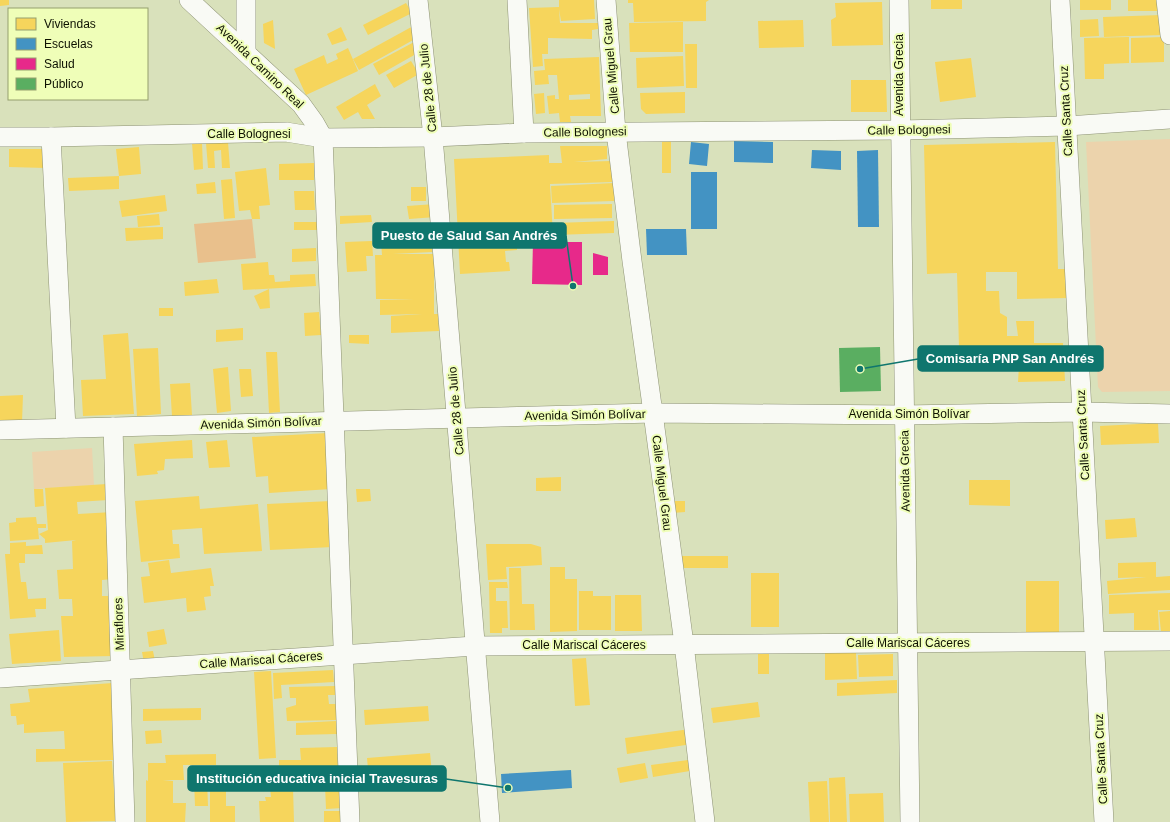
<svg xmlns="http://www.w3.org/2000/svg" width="1170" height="822" viewBox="0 0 1170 822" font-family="Arial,sans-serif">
<rect width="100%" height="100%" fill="#d9e1bb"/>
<g fill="#ecd3ac">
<path d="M1170,139V391L1102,392L1098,387L1086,142Z"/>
<path d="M92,448L94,485L34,489L32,452Z"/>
</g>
<path fill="#e9c08c" d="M252,219L256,258L198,263L194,224Z"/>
<g fill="#f6d55c" fill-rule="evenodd">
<path d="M0,0H9V5L0,6Z"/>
<path d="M559,0H594L595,19L561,21L559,9L560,23H598V29L592,30V39L548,38V54H542L543,66L533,67L529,8L559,7Z"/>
<path d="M628,0H709L706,2V21L634,22L633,3H628Z"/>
<rect x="931" y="0" width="31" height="9"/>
<rect x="1080" y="0" width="31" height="10"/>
<rect x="1128" y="0" width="32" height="11"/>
<path d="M882,2L883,45L832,46L831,20L836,17L835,3Z"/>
<path d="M406,3L412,13L368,35L363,25Z"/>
<path d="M1161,15L1162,35L1104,37L1103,17Z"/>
<path d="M1098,19L1099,36L1080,37V20Z"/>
<path d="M273,20L275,49L264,43L263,24Z"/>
<path d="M803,20L804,47L759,48L758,21Z"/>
<path d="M683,22V52H630L629,23Z"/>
<path d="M415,25V39L359,70L353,59Z"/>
<path d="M341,27L347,40L332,45L327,34Z"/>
<path d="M1129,37V63L1104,64V79H1085L1084,38Z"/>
<path d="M1164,37V62L1131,63V38Z"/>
<path d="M416,41V54L379,75L373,64Z"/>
<path d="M685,44H697V88H686Z"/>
<path d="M348,48L358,71L306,95L294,69L324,55L327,64L338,59L336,54Z"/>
<path d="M683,56L684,86L637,88L636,58Z"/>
<path d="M599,57L601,116H570L571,122H560L559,113L549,114L547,96L555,95V99H559L557,75H548L549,84L535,85L534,71L545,70L544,59ZM590,94V99L569,100V95Z"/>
<path d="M971,58L976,97L940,102L935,62Z"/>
<path d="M411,61L419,74L394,88L386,75Z"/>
<path d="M851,80H886L887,112H851Z"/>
<path d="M375,84L381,96L367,105L375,119H362L358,112L344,120L336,107Z"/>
<path d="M685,92V113L646,114L641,109L640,93Z"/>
<path d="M544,93L545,113L536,114L534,94Z"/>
<rect x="662" y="141" width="9" height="32"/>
<path d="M228,142L230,168H222L221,150L214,151L215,168H208L206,143Z"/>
<path d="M1055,142L1058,269H1069V298L1017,299V272H986V291H999L1000,313L1007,317V336H1018L1016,321H1034V343H1063L1065,381L1018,382L1019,365H993V358H974V348H959L957,273L927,274L924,145Z"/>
<path d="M192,143H202L203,169L194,170Z"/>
<path d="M560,146H607V159L574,162L612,161L613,182L550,184L553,235L517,237V250L505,251L506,262H509L510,271L460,274L454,159L549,155V163H562Z"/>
<path d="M139,147L141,174L119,176V189L69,191L68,178L119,176L116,149Z"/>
<path d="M9,149H46V168L9,167Z"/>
<path d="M314,163V180H279V164Z"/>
<path d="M266,168L270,205L259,206L260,219H252L250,210L239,211L235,172Z"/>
<path d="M232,179L235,218L224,219L221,180Z"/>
<path d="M215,182L216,193L197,194L196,184Z"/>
<path d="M614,183V201L552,203L551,186Z"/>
<rect x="411" y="187" width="15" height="14"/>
<path d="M294,191H314L315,210H295Z"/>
<path d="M165,195L167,211L122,217L119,201Z"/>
<path d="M435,204L436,217L409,219L407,206Z"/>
<path d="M612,204V218L554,219V205Z"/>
<path d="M159,214L160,225L138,227L137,216Z"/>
<path d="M371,215L372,222L340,224V216Z"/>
<path d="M614,221V233L554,235V223Z"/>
<rect x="294" y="222" width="23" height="8"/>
<path d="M163,227V239L126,241L125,228Z"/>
<path d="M438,239L439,249H432V252L393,254H434V314H438L439,331L391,333V316L422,314L380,315V300L414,299H376L375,255H382L381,242Z"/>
<path d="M372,241L373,256H366L367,271L347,272L345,242Z"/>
<path d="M316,248V261L292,262V249Z"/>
<path d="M268,262L269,275H274L275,282L290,281V275L315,274L316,286L243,290L241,264Z"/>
<path d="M217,279L219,293L185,296L184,282Z"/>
<path d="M269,289L270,308L260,309L254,296Z"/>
<rect x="159" y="308" width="14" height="8"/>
<path d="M319,312L321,335L305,336L304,313Z"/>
<path d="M243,328V340L216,342V330Z"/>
<path d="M128,333L134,414L83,416L81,380L106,379L103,335Z"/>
<path d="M349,335H369V344L349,343Z"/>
<path d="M158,348L161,414L137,416L133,349Z"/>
<path d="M266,352H277L280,412L269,413Z"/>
<path d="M228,367L231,411L217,413L213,369Z"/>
<path d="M239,369H251L253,396L241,397Z"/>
<path d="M190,383L192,415L172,416L170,384Z"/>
<path d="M23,395L22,422H0V396Z"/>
<path d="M1158,423L1159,443L1101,445L1100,426Z"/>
<path d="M328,433L331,489L269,493L268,476L256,477L252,437Z"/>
<path d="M192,440L193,458L165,459L164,470L157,471L158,474L137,476L134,444Z"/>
<path d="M227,440L230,467L209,468L206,442Z"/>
<path d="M561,477V491H536V478Z"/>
<path d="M969,480H1010V506L969,505Z"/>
<path d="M107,484L108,500L77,502L78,514L113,512V579L102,580V596H111L114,656L64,657L61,616H73L72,599H59L57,570L73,569L72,541L76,540L45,543V539L39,534L48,530L45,488Z"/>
<path d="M34,489H43L44,506L35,507Z"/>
<path d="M356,489H370L371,501L357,502Z"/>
<path d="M199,496L200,509L258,504L262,551L204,554L202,528L172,530L173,544H179L180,558L141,562L135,501Z"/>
<path d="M331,501L333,547L270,550L267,504Z"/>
<path d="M671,501H685V512L672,513Z"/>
<path d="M36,517L37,524H46V528H38L39,539L10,541L9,523L16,522V518Z"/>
<path d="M1135,518L1137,537L1106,539L1105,520Z"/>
<path d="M26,542V546L42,545L43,554H25V563H19L21,582H26L28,599L46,598V609H35L36,617L10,619L5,554H10V543Z"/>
<path d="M486,544H531L541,547L542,565L506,567L507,579L488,580Z"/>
<path d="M681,556H728V568H683Z"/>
<path d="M169,560L171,573L211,568L214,586H210L211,596L204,597L206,610L187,612L186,598L144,603L141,577L150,576L148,563Z"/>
<path d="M1156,562V577L1170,576V590L1108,594L1107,581L1146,577L1118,578V563Z"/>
<path d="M550,567H565V579H577V631L550,632Z"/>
<path d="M509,568H521L522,604H534L535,630H510Z"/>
<rect x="751" y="573" width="28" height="54"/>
<rect x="1026" y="581" width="33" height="51"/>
<path d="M489,582H507L508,588H496V601H507L508,628H502V633H490Z"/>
<path d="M579,591H593V596H611V630H579Z"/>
<path d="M1170,593V610H1158L1159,630H1134V613L1109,614V595Z"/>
<path d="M615,595H641L642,631H615Z"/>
<path d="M1170,611V631L1161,632L1159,612Z"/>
<path d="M164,629L167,644L149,647L147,632Z"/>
<path d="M59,630L61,661L12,664L9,634Z"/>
<path d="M153,651L155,661L144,663L142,652Z"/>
<rect x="758" y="651" width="11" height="23"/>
<path d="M825,653H856L857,679L825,680Z"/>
<path d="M893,654V676L859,677L858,655Z"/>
<path d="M586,658L590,705L575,706L572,659Z"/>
<path d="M333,670L334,682L281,685L282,698L274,699L273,673Z"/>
<path d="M271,671L276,758L259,759L254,672Z"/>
<path d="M897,680V693L837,696V683Z"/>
<path d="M113,683L114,760L36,762V749H65L64,731L24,733V724L17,725L16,716H11L10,704L30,702L28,689Z"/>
<path d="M336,686V695H328L329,704H338V720L287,721L286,708L296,705V698H290L289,687Z"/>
<path d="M758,702L760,717L713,723L711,708Z"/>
<path d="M428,706L429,721L365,725L364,710Z"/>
<path d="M201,708V720L143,721V709Z"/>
<path d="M336,721L337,734L296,735V723Z"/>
<path d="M690,729L692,744L627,754L625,738Z"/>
<path d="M161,730L162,743L146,744L145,731Z"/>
<path d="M337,747L338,771L279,773V760H301L300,748Z"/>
<path d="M430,753L432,774L369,780L367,758Z"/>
<path d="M216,754V765H183L184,780H163L173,781V803H186L185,822H146V780L148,781V763H166L165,755Z"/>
<path d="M688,760L690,771L653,777L651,765Z"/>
<path d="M112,761L116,821L66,822L63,763Z"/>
<path d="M645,763L648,778L620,783L617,768Z"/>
<path d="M336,772V779H342L343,808L326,809L325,785L298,786L297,774Z"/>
<path d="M845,777L847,822H830L829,778Z"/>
<path d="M194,780H207L208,806H195Z"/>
<path d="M827,781L829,822H810L808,782Z"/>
<path d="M210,782H226V806H235V822H210Z"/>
<path d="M293,787L294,822H260L259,801H266L265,797H271L270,788Z"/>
<path d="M883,793L884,822H850L849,794Z"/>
<rect x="324" y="811" width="19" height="11"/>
</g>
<g fill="#4393c3">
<path d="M734,141L773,142V163L734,162Z"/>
<path d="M691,142L709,144L707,166L689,164Z"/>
<path d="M812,150L841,151V170L811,168Z"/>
<path d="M878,150L879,227H858L857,151Z"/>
<rect x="691" y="172" width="26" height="57"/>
<path d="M646,229H686L687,255H647Z"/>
<path d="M571,770L572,788L502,793L501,774Z"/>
</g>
<g fill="#e7298a">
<path d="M533,242H582V285L532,284Z"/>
<path d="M593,253L608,257V275H593Z"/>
</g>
<path fill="#5aae61" d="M880,347L881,391L840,392L839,348Z"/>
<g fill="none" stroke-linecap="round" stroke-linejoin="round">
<defs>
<g id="minor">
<path d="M189,0L301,104L314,122L323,138L350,822"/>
<path d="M418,0L433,137L490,822"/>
<path d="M517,0L524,133"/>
<path d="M606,0L616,132L632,261L653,413L684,644L705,822"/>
<path d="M899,0L910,822"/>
<path d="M1060,0L1104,822"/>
<path d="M1166,0L1170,35"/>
<path d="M246,52V0"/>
<path d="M0,137H51L286,132L323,138L433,137L524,133L900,130L1067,126L1170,119"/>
<path d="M51,137L66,428"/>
<path d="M113,427L125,822"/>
<path d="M0,430L653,413L904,415L1082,412L1170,414"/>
<path d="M0,678L475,646L1170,641"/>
</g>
</defs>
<use href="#minor" stroke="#8d9274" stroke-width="20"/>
<use href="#minor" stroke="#f9faf5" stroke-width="19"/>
</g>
<g text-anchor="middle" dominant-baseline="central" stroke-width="4" stroke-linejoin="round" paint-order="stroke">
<g font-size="12" fill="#0d1100" stroke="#effeb8">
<text transform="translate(260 66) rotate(44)">Avenida Camino Real</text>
<text transform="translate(611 66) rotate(-95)">Calle Miguel Grau</text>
<text transform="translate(899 75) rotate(-90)">Avenida Grecia</text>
<text transform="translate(428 88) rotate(-96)">Calle 28 de Julio</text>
<text transform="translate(1066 111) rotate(-93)">Calle Santa Cruz</text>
<text transform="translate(909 130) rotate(-1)">Calle Bolognesi</text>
<text transform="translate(585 132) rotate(-1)">Calle Bolognesi</text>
<text x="249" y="134">Calle Bolognesi</text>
<text transform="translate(456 411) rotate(-95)">Calle 28 de Julio</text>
<text x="909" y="414">Avenida Simón Bolívar</text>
<text transform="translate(585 415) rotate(-1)">Avenida Simón Bolívar</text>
<text transform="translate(261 423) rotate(-2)">Avenida Simón Bolívar</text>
<text transform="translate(1083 435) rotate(-93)">Calle Santa Cruz</text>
<text transform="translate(905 471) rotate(-91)">Avenida Grecia</text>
<text transform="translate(662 483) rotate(83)">Calle Miguel Grau</text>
<text transform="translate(119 624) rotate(-92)">Miraflores</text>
<text x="908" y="643">Calle Mariscal Cáceres</text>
<text x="584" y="645">Calle Mariscal Cáceres</text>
<text transform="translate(261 660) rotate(-4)">Calle Mariscal Cáceres</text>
<text transform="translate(1101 759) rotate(-93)">Calle Santa Cruz</text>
</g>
</g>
<path fill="none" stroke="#0f766e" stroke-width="1.5" d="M573 286L566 236M860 369L918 359M508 788L446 779"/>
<g fill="#0f766e" stroke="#effeb8" stroke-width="1.5">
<circle cx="573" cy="286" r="4"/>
<circle cx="860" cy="369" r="4"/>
<circle cx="508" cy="788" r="4"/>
</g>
<g fill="#0f766e" stroke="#0f766e" stroke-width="1.5">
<rect x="373" y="223" width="193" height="25" rx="4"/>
<rect x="918" y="346" width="185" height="25" rx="4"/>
<rect x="188" y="766" width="258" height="25" rx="4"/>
</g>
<g font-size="13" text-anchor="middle" font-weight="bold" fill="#fff">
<text x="469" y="240">Puesto de Salud San Andrés</text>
<text x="1010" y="363">Comisaría PNP San Andrés</text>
<text x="317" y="783">Institución educativa inicial Travesuras</text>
</g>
<rect x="8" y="8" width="140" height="92" fill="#effeb8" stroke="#959f6e"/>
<rect x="16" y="18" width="20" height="12" fill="#f6d55c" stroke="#959f6e"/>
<text x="44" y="28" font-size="12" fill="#0d1100">Viviendas</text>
<rect x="16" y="38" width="20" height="12" fill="#4393c3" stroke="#959f6e"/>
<text x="44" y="48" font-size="12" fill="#0d1100">Escuelas</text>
<rect x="16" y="58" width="20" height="12" fill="#e7298a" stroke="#959f6e"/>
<text x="44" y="68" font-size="12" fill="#0d1100">Salud</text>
<rect x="16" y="78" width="20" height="12" fill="#5aae61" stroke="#959f6e"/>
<text x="44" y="88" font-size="12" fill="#0d1100">Público</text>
</svg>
